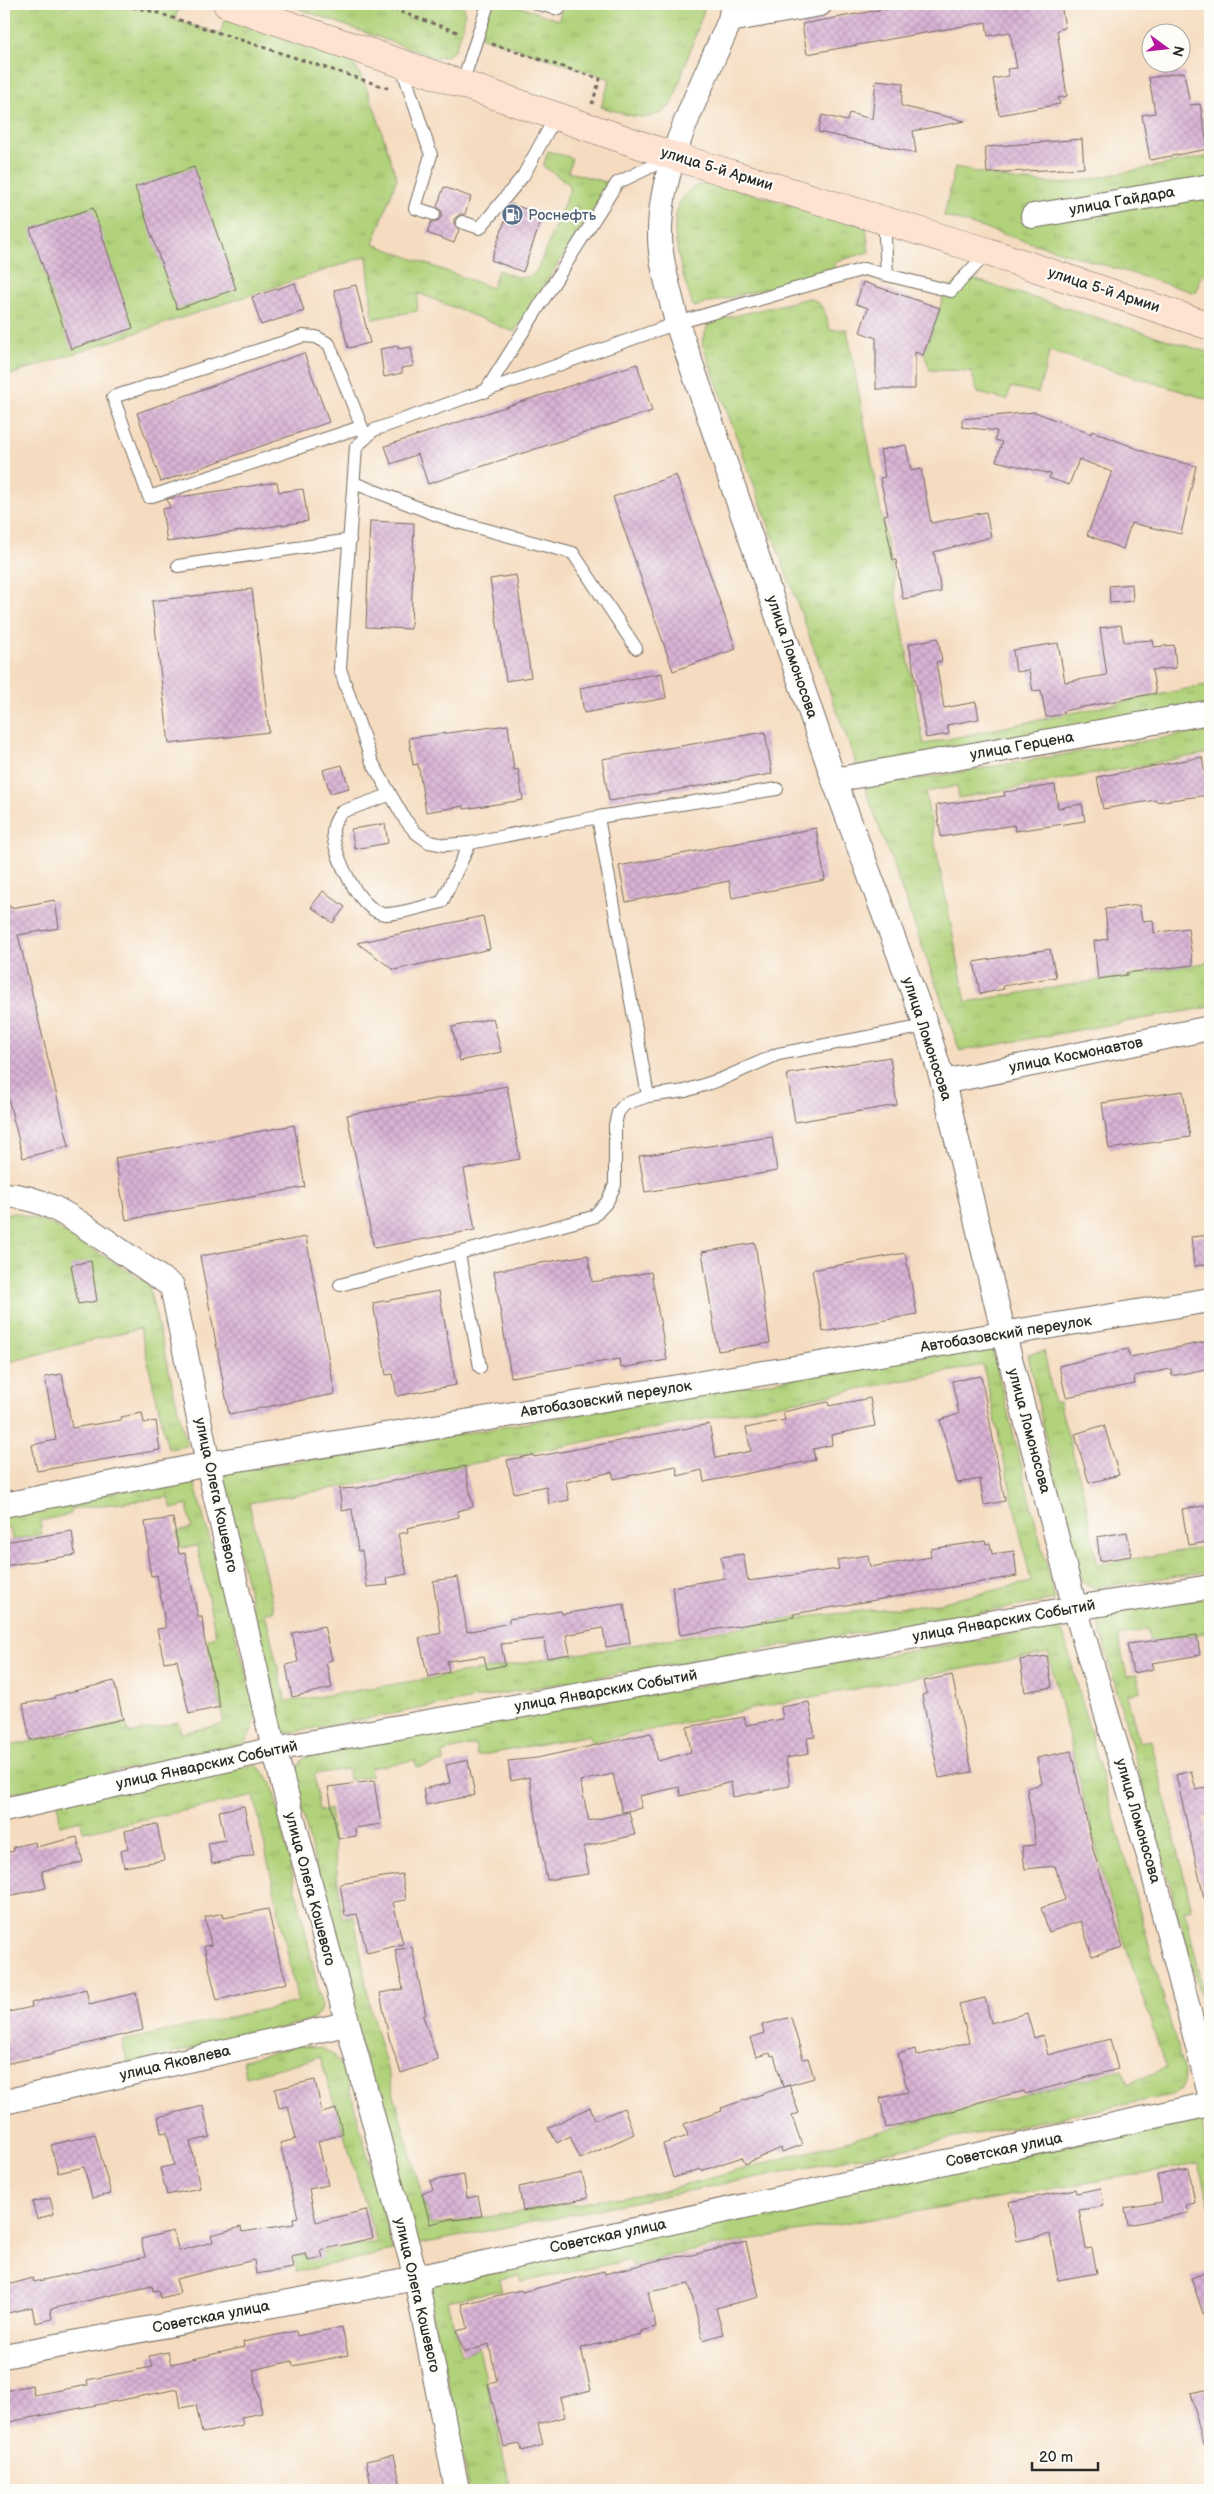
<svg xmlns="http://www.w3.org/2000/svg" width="1214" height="2494" viewBox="0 0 1214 2494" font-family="'Balsamiq Sans',sans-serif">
<defs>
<pattern id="grass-tufts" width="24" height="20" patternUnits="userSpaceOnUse" patternTransform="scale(1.25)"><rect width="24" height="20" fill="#b1d27a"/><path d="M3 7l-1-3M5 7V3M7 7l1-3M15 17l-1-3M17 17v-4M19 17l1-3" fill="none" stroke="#98b46a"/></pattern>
<pattern id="building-cross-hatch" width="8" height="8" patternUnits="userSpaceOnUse" patternTransform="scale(1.25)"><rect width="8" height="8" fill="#d8b2d4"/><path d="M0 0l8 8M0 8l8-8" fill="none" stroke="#ba99b6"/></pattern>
</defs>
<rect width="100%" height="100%" fill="#fdfcf7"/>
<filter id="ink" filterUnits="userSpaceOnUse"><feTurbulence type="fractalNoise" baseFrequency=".02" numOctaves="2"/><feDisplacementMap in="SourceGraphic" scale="10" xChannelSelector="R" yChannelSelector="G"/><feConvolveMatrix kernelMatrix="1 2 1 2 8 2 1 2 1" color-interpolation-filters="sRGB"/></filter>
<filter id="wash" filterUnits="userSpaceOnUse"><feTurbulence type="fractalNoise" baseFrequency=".0096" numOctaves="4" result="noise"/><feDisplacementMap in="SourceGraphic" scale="20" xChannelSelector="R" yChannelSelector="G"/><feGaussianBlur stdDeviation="1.12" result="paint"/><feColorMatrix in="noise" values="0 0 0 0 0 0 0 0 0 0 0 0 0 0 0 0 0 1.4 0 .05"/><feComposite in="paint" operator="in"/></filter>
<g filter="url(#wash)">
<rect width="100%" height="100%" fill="#f5dcc0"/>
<g fill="url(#grass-tufts)" stroke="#6e7e52" fill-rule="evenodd">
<path d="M4,4H180L175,20L220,34L225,18L352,62C374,92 383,142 397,178L373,244L492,288L498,270C512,275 525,283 537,271L570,189L568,183L543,166L548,151L572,158L568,172L610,183L514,332L418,293L417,311L373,319L367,256L4,377Z"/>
<path d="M286,4H463C468,14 460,40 454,50C450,56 443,57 436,58Z"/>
<path d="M496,4H512L558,20L564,4H706L672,104C651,127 627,114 601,107L610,79L480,36L490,5Z"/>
<path d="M1210,156V277L1201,274L1196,293L944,216L955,167L1013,180L1064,184Z"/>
<path d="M712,182L866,227L869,252L834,262L836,270L693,307C682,270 650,190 712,182Z"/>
<path d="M963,276L1210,353V400L1050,351L1038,393L1011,387L1007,400L978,393L971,371L930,370L924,353L945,293Z"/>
<path d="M809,298C825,303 826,316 830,330L847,329L924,744L1210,684V707L858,769L702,343L709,322Z"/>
<path d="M1210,730V753L959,798L957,786L925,792L966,1002L1210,962V1007L960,1051L865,788Z"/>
<path d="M17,1213L53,1225L148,1284L187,1446L168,1449L140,1328L5,1363L4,1214Z"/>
<path d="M991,1345L1055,1600L527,1689L282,1734L221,1474ZM983,1365L1031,1582L939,1603L796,1618L286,1702L265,1613L274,1611L249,1503L466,1465Z"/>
<path d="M1044,1351L1054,1402H1059L1085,1498L1097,1565L1210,1546V1571L1095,1588L1087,1586L1081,1579L1048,1450L1028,1354Z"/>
<path d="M193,1478L256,1710C256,1724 252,1734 242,1745L4,1795V1747L126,1722L129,1734L178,1722L181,1733L224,1724L207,1639L216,1636L197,1546L181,1548L177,1532L192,1528L187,1505L172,1509L168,1497L71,1509V1514L40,1521L42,1534L12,1540L10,1528L4,1529V1513Z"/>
<path d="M1210,1597V1632L1150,1642L1147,1629L1118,1637L1127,1676L1137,1675L1141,1691L1127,1695L1139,1742L1151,1740L1192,1909L1185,1911L1210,2018V2031L1096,1615Z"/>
<path d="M1061,1626L1184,2072C1184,2084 1182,2089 1172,2095L411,2246L293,1775L303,1759L324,1748ZM1048,1653L1105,1883L1166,2068L1127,2084L1122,2070L930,2118L663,2191L430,2225L370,2007L354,1916L342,1918L330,1809L319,1811L314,1774L348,1769L349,1780L371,1776L370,1768L415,1760L417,1767L444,1762L443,1752L475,1745L477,1756L590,1735L591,1742L811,1697Z"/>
<path d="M255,1765L264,1772L272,1784L319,1992L321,2006L319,2013L313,2020L128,2064L122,2041L298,2002L254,1796L83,1832L81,1820L60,1825L58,1801Z"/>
<path d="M298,2046C324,2046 335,2051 346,2075L393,2251L296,2272L295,2257L377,2242L320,2057L246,2077L243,2060Z"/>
<path d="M1200,2120L1210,2159V2208L1198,2164L748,2240L673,2255L632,2266L630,2260L521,2282L519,2275L500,2279L501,2290L447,2301L462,2354L479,2348L511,2490H469L456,2418L422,2271Z"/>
</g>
<g id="blocks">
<g fill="url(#building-cross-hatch)">
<path d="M912,4H998L999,8L1020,4H1061L1065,28L1057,30L1067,96L1058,98L1060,104L999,115L993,79L1009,76L1007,69L1017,68L1010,32L988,36L986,22L807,54L802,24Z"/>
<path d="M1184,72L1190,105L1200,104L1208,149L1150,160L1142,115L1155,113L1149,78Z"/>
<path d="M876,80L903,83L901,106L965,121L913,131L916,153L818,132L822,115L847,121L849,113L872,119Z"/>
<path d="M1082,139L1084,168L987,173L985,147Z"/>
<path d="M194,167L236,289L177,309L135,187Z"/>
<path d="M444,187L471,197L465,214H460L454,219V224L459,230L454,243L427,233L431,222H436L442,217V212L437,206Z"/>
<path d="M511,204L543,215L523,272L491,260Z"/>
<path d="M93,208L133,328L71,349L30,229Z"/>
<path d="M863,282L940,308L923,355L915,352V389H876V338L860,332L868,308L856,304Z"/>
<path d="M295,283L304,311L261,325L252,297Z"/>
<path d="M356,285L370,343L348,348L334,290Z"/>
<path d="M398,346V349L411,347L414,366L402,368V373L384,377L380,349Z"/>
<path d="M304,353L329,422L161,482L137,413Z"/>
<path d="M637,364L652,411L428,484L418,454L391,464L385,446Z"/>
<path d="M1035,412L1091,434L1092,431L1156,456L1196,466L1181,534L1131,523L1123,549L1087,535L1112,472L1079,459L1069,485L1049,478L1051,474L996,461L1002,442L995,440L997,431L962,427V419Z"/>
<path d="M906,445L911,471L921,469L931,523L986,512L991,537L934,552L941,592L903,599L896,560H893L884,515L888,514L880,478L885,477L880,450Z"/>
<path d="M676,475L736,649L673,671L613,497Z"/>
<path d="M277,482L279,492L303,489L308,521L167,542L162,509L170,508L167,499Z"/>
<path d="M370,521L414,523L411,629L366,627Z"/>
<path d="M516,575L531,677L506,681L490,579Z"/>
<path d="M1132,584L1133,601L1110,603L1109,586Z"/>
<path d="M252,589L269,732L169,744L152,601Z"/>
<path d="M1121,625L1124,642L1153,640L1154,647L1174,645L1176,668L1152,670L1156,693L1063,711L1064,714L1046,717L1041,690L1033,691L1029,670L1016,672L1013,650L1058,643L1065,682L1107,675L1100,628Z"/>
<path d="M938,638L942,661L936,662L944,708L976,702L979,719L947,725L949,734L926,738L909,644Z"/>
<path d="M662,673L666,698L584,713L580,688Z"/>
<path d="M508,725L514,770L518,769L523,800L464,809V806L426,812L418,764L413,765L409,738Z"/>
<path d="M765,732L772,774L609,801L602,759Z"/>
<path d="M1202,757L1208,795L1156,802V800L1103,809L1097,777Z"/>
<path d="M342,765L349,788L330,793L323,770Z"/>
<path d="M1055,785L1058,808L1082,804L1085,821L1015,831L1014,825L941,837L936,805L1005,796L1004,792Z"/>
<path d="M385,824L388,843L355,849L351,829Z"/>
<path d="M816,828L825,880L732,898L729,881L626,902L619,866Z"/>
<path d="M323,891L345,907L333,923L311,907Z"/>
<path d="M55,900L59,928L18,935L69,1146L23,1158L4,1081V907L10,906L11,908Z"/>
<path d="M1139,905L1142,921L1153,920L1154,933L1188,928L1193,965L1126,973L1127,975L1098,979L1094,941L1108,939L1105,909Z"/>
<path d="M483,916L490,949L394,970L357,943Z"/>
<path d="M1050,949L1056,977L1003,986L1004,989L980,994L974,962Z"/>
<path d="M493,1018L501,1052L460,1061L452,1027Z"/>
<path d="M890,1057L897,1105L795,1122L787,1074Z"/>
<path d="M507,1086L520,1159L464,1169L475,1230L374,1248L347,1115Z"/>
<path d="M1183,1091L1190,1137L1109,1149L1102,1103Z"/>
<path d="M294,1125L305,1187L126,1220L115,1158Z"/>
<path d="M772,1137L777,1171L645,1192L639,1156Z"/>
<path d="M1210,1235V1264L1194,1266L1191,1237Z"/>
<path d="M306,1237L335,1394L229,1414L200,1256Z"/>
<path d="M755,1243L770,1343L718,1351L702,1252Z"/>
<path d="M905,1253L917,1314L823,1332L812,1270Z"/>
<path d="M588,1255L592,1282L651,1272L667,1360L621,1368L619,1359L511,1377L494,1271Z"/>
<path d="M91,1261L97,1301L78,1304L71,1265Z"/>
<path d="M439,1291L456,1385L397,1396L393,1374L386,1375L373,1303Z"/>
<path d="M1210,1341V1368L1172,1376L1171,1369L1134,1376L1135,1384L1066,1397L1059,1366L1128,1349L1130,1357Z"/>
<path d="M62,1374L72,1428L121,1420V1417L142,1413L144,1423L156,1421L160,1450L37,1471L32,1445L56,1440L45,1377Z"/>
<path d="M981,1376L1005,1501L984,1505L980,1479L957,1483L940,1420L959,1414L952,1381Z"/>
<path d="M870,1398L875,1426L831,1435L832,1445L813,1449L815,1460L704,1482L702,1470L678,1476L676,1466L614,1479L612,1472L566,1482L569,1500L549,1504L546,1486L514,1493L507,1460L533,1455L534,1457L709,1424L716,1458L751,1451L746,1428L785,1420L783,1412L828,1402L829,1406Z"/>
<path d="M1104,1425L1119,1475L1089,1483L1075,1434Z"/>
<path d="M465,1466L473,1507L458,1511L459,1517L407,1528L408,1532L398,1534L407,1574L387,1578L388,1585L367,1587L362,1551H358L352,1509L342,1511L339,1489L358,1488Z"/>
<path d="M1210,1505V1542L1188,1545L1182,1509Z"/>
<path d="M173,1518L179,1554L185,1553L198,1617H202L204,1637L220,1707L189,1714L177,1660L164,1662L157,1629L165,1628V1623L157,1575L151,1576L147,1551L149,1550L145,1522Z"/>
<path d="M72,1531L75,1555L4,1566V1542Z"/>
<path d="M1127,1532L1131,1556L1100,1561L1097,1537Z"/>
<path d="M985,1541L986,1544L990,1543L992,1554L1014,1551L1017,1576L793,1614L794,1617L680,1635L672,1587L725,1578L721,1557L743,1554L748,1581L839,1569L837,1560L868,1555L870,1567L931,1557L930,1549Z"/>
<path d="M458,1577L467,1632L509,1623V1619L561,1611L562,1614L624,1604L630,1643L606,1647L603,1628L566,1635L570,1654L547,1658L544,1639L501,1644L505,1665L487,1669L484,1656L447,1661L449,1672L428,1677L419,1638L441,1633L433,1581Z"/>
<path d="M324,1626L332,1660L326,1662L332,1688L292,1697L286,1665L298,1662L292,1633Z"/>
<path d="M1197,1635L1200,1655L1152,1663L1154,1669L1133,1673L1127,1644Z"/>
<path d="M1047,1656L1052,1687L1025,1692L1020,1660Z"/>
<path d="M952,1675L972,1772L939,1778L922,1695L927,1693L924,1681Z"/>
<path d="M114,1681L123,1719L30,1740L23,1704L55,1698L54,1696Z"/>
<path d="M809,1702L815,1737L807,1738L809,1754L786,1758L790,1786L733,1797L731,1782L681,1796L679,1787L639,1796L642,1808L622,1812L613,1774L580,1781L589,1821L629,1812L635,1835L583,1847L589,1874L547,1880L529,1777L511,1781L508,1761L537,1758L651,1733L658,1761L691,1752L687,1727L744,1717L746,1725L783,1719L781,1707Z"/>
<path d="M1071,1751L1094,1853L1123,1947L1092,1956L1081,1921L1049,1932L1041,1908L1065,1900L1055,1866L1025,1869L1022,1846L1036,1845L1027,1788L1042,1784L1037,1758Z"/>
<path d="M468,1760L475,1795L426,1805L423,1789L450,1783L446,1765Z"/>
<path d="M1191,1771L1196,1790L1210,1787V1816L1203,1818L1210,1843V1897L1204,1898L1176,1775Z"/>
<path d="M374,1781L381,1824L355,1828L356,1836L338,1839L328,1787Z"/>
<path d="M244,1806L254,1855L212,1864L208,1843L225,1840L219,1811Z"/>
<path d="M157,1824L164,1860L124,1867L121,1850L128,1848L125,1831Z"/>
<path d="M77,1837L83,1862L42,1871L46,1888L4,1897V1853L14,1851L13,1847L35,1842L36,1847Z"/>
<path d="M402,1874L406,1900L393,1902L403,1944L367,1953L357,1914L345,1916L340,1884Z"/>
<path d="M268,1909L280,1962L287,1983L217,2000L204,1946L211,1945L205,1917L223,1913L224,1918Z"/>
<path d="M412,1947L426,2015L423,2016L438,2060L401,2073L389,2038L380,1993L403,1989L395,1950Z"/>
<path d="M86,1989L89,2004L136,1993L143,2030L53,2052L54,2054L4,2064V2043L8,2042L4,2013L32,2007L31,2003Z"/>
<path d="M985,1998L991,2023L1027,2013L1034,2038L1043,2035L1048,2055L1110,2039L1118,2069L1025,2094L1024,2091L979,2102L964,2108L886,2128L880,2098L908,2092L898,2054L915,2049L916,2056L969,2042L959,2004Z"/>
<path d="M791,2017L803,2059L808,2058L814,2078L783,2087L774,2055L771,2056L770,2053L756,2057L750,2038L764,2033L762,2025Z"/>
<path d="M315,2080L322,2113L336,2109L343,2134L318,2141L328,2185L309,2189L316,2222L366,2210L373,2238L321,2250L323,2258L308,2261L306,2254L291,2257L293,2268L256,2274L254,2260L176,2279L180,2293L161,2298L159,2290L153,2291L152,2286L50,2309L52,2319L35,2323L32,2307L4,2314V2286L33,2278L34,2282L145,2257L141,2239L173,2231L179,2251L213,2242L211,2235L241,2227L242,2232L294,2224L293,2218L298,2217L280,2143L296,2139L288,2106L279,2108L275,2089Z"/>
<path d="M789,2085L799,2113L792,2116L802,2145L782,2152L781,2148L745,2164L742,2157L701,2171L700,2169L673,2178L663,2144L688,2136L684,2124L722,2111L721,2108Z"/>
<path d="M203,2106L210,2137L190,2142L200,2188L167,2195L160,2168L174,2165L167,2132L161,2133L158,2117Z"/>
<path d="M590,2107L595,2120L624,2108L634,2134L580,2159L570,2136L557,2143L548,2128Z"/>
<path d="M95,2134L111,2194L92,2198L84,2167L58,2173L51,2145Z"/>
<path d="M1189,2169L1195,2203L1186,2205L1188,2213L1128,2225L1125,2208L1162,2202L1157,2175Z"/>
<path d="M582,2173L588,2198L523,2211L519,2187Z"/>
<path d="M464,2175L467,2198L478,2196L482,2216L454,2220V2218L430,2224L422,2193L433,2190L430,2181Z"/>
<path d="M1101,2188L1104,2206L1079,2210L1086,2249L1092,2248L1097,2273L1058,2280L1050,2234L1017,2241L1009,2202L1075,2189L1076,2193Z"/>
<path d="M50,2198L54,2214L37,2219L32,2202Z"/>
<path d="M746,2242L759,2297L716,2308L723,2334L703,2340L689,2284L648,2292L656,2327L641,2331V2334L581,2348L591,2390L560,2398L565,2417L538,2424L543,2445L522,2451L520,2444L504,2447L488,2384L497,2382L489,2344L464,2353L457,2331L468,2328L462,2304L521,2290L522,2292L604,2271L605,2274L667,2258L692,2255Z"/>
<path d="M1210,2271V2324L1207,2325L1191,2278Z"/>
<path d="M342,2327L348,2355L293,2366L292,2361L253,2370L262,2413L241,2417L243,2425L202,2433L196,2405L181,2408L178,2389L4,2423V2391L32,2385L34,2395L88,2385L87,2380L152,2367L149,2356L168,2352L171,2364L244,2347L243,2342L296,2331L297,2336Z"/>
<path d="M1210,2389V2443L1203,2444L1191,2393Z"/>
<path d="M394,2455L402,2490H372L366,2461Z"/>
</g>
</g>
</g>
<g filter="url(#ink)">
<use href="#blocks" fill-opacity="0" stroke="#72695f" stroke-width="1"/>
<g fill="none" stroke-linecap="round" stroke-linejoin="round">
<defs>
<g id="lane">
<path d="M537,4L559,9"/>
<path d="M401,64L431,155L415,208L434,214"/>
<path d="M462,84L488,4"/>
<path d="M884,219L887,275L951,291L988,252"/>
<path d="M462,222L480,228L523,176L556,116"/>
<path d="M485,392L617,183L671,157"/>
<path d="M361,427L149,497L113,397L303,336L316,337L329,344L366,438"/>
<path d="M354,483L450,520L573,553L636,648"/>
<path d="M178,566L350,540"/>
<path d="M389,795L341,812C337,818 332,826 333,833C334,856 360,912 385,914C397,915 429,905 442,902L470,843"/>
<path d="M598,817L777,789"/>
<path d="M648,1096L598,817L470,843L445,845L429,842L415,832L404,818L372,762L340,669L356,447L374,430L677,323L864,269L887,275"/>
<path d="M459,1254L480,1367"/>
<path d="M340,1285L593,1217L607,1202L615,1185V1125L618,1112L625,1104L648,1096L685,1091L722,1079L778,1054L926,1026"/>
</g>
<g id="street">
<path d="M733,4L730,20C701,89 652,176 661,252C664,276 672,300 677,323L834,780L926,1026L943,1082L1004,1335L1075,1608L1150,1860L1210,2094"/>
<path d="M730,20L820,4"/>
<path d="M1033,216L1210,186"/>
<path d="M834,780L1210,712"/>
<path d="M943,1082L1210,1028"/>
<path d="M4,1195C45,1196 75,1220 108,1242C129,1257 150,1271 172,1286L208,1464L274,1749L416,2278L457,2490"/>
<path d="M4,1505L208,1464L1210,1300"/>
<path d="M4,1810L274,1749L1075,1608L1210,1587"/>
<path d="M4,2102L346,2024"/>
<path d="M4,2356L416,2278L1210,2104"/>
</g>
<path id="secondary" d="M227,4L673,156L988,252L1210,326"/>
</defs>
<use href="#lane" stroke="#72695f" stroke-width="14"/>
<use href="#street" stroke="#72695f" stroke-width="26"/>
<use href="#secondary" stroke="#72695f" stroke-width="29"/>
<g stroke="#72695f" stroke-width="3" stroke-dasharray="4 4" stroke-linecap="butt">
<path d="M117,4L155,12L391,89"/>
<path d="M378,4L460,33"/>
<path d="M492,44L600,79L592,104"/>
</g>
<use href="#lane" stroke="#fff" stroke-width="12"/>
<use href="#street" stroke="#fff" stroke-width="24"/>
<use href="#secondary" stroke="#fee3d2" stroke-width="28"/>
</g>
</g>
<defs>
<symbol id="fuel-disc" viewBox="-11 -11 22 22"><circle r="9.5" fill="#5c6f8a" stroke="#fdfcf7"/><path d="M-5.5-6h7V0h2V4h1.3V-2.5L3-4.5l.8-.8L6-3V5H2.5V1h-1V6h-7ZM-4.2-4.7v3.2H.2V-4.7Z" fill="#fff"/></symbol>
</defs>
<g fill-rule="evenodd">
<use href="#fuel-disc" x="500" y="202" width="25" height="25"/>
</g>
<g text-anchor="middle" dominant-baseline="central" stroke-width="4.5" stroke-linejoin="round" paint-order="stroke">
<g font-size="15" fill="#2b2b2b" stroke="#fdfcf7">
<text transform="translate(717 169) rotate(17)">улица 5-й Армии</text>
<text transform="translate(1122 201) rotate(-10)">улица Гайдара</text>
<text transform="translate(1104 290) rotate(18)">улица 5-й Армии</text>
<text transform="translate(792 657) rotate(71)">улица Ломоносова</text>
<text transform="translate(1022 746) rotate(-10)">улица Герцена</text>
<text transform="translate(927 1039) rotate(72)">улица Ломоносова</text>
<text transform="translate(1076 1055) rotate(-11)">улица Космонавтов</text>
<text transform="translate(1006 1334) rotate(-9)">Автобазовский переулок</text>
<text transform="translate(606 1399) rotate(-9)">Автобазовский переулок</text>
<text transform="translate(1029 1431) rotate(75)">улица Ломоносова</text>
<text transform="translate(216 1495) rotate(78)">улица Олега Кошевого</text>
<text transform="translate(1004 1621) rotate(-10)">улица Январских Событий</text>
<text transform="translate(606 1691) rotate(-10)">улица Январских Событий</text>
<text transform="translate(207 1765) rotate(-12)">улица Январских Событий</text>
<text transform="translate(1138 1821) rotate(74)">улица Ломоносова</text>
<text transform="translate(310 1889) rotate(75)">улица Олега Кошевого</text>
<text transform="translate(175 2063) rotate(-13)">улица Яковлева</text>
<text transform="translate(1004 2150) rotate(-12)">Советская улица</text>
<text transform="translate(608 2236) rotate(-12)">Советская улица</text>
<text transform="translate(417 2295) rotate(77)">улица Олега Кошевого</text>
<text transform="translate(211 2317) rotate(-11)">Советская улица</text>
</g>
<g font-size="15" fill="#4e5e75" stroke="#fdfcf7" text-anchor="start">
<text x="528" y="215">Роснефть</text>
</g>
</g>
<rect width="1214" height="2494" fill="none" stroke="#fdfcf7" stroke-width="20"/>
<g transform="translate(1166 48) rotate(105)"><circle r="24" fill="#fdfcf7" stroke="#a9a8a5"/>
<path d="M0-4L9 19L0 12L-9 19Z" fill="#b5179e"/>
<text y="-8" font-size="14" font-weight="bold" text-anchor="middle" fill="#2b2b2b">N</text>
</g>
<path d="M1032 2462v8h66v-8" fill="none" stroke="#2b2b2b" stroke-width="2.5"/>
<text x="1039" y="2462" font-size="15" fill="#2b2b2b" stroke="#fdfcf7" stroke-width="4" paint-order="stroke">20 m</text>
</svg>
